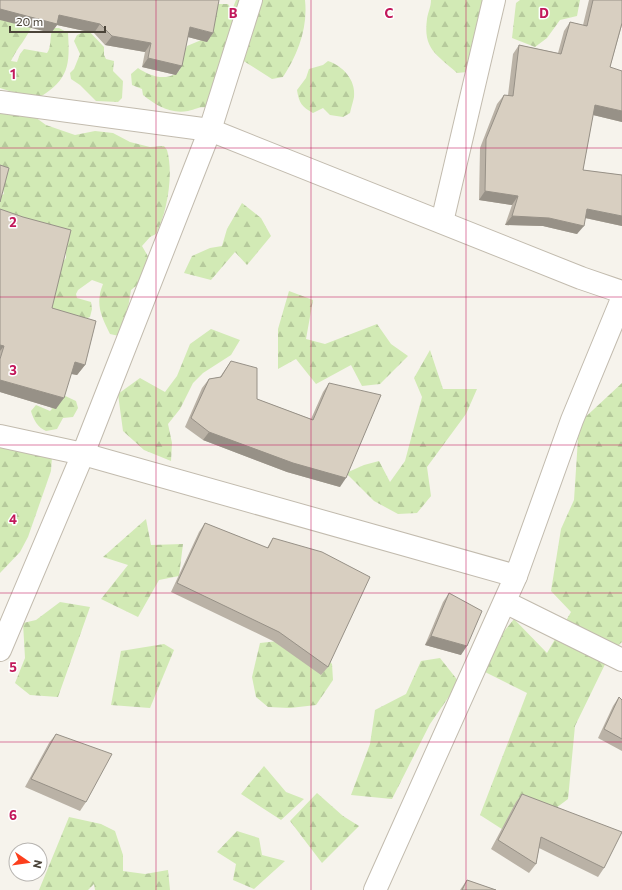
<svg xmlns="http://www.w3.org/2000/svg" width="622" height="890" viewBox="0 0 622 890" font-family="Commissioner,sans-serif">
<defs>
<pattern id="forest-firs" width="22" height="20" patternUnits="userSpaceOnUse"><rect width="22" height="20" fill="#d2eab5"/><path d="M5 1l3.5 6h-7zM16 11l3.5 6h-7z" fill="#b6ca9c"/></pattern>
</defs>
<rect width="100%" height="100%" fill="#f6f3ec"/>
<g fill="url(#forest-firs)">
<path d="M236,0H305C308,28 298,54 283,77L272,79L242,60L209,108C199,106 198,109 188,111C170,114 157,106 143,95L142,89L132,85L131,74L138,68C151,77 168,82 180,70L181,59L187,46L206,38L217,4H228L232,10Z"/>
<path d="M431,0H487L467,72L457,73C436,54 423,49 427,19C428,12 431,7 431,0Z"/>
<path d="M520,0H580L577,16L560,20L547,38L535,47L512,38L516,3Z"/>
<path d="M0,17L33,23C27,39 18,46 11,61L17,62L20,54L24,49L47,53C52,47 49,36 53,28H59L68,33C70,65 69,79 40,97L25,96L0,88Z"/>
<path d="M88,30L104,47V55L106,59L114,61L113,71L123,81L122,98L118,102L96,101L80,85L71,79L70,73L74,69L80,54L74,41L77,35Z"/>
<path d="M328,61C343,66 356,80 354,97C353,102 351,108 350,113L343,117L330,115L323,108L313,113C302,107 299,103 297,90L306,78L309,69L323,65Z"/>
<path d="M0,105L28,112L46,125L75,135L95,131L113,133L130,142L150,147L164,146L167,150C174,174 167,213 156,234L150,237L142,246L153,265L140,283L131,290L125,326L119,336L110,334C101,316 95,304 103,284L92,280L78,290L76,294L77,298L91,302L92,309L90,317L82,320L50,312L61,264L66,258V247L0,230V196L4,194L0,177Z"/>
<path d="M242,203L261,218L271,236L247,265L235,252L211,280L184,273L192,256L210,248L222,246L227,229Z"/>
<path d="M289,291L313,300L306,339L325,344L377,324L391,344L408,356L380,384L362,386L351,365L316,384L296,359L278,369V329Z"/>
<path d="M211,329L240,340L231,355L203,373L193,383L180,409L168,424L172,443L171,461L144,450L123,431L118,394L140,378L165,392L177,376L190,344Z"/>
<path d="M430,350L443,389H477L466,414L427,467L431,496L417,513L398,514L374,501L346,473L364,465L379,461L390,482L405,461L422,397L414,378Z"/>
<path d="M622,383V642L611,652L575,726L568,799L516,838L480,815L527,693L475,667L514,619L547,653L571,612L551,591L561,529L574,500L579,423Z"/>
<path d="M61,394L76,401L78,408L73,417L63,418L57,429L46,431C38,428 33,419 31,411L36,405L50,411L52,409L48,402Z"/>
<path d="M8,446L52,456L51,471L28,537L20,552L0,573V448Z"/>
<path d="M146,519L151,545L183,544L179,576L159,580L138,617L101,599L128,565L103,557Z"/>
<path d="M60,602L90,607L58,697L30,695L15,683L25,658L23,623L36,620Z"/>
<path d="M278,641L322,654L332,664L333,680L316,705L290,708L268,707L256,697L252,677L260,643Z"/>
<path d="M164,644L174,650L150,708L111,705L121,651Z"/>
<path d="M440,658L459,682L430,724L392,799L351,795L370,744L375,710L406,694L421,661Z"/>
<path d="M264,766L286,792L304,799L281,820L241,794Z"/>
<path d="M317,793L343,816L359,826L322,863L290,821Z"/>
<path d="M69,817L101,824L115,831L123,855V871L145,874L168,870L170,890H95L94,884L88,890H39Z"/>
<path d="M237,831L259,838L262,855L285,861L254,889L233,880L236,864L217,852Z"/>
</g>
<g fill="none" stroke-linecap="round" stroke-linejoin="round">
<defs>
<g id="minor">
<path d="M0,102L210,130L581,278L622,292"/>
<path d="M442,222L494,0"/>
<path d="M0,436L83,454L516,576"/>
<path d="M505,602L622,660"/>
<path d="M0,650L83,454L210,130L251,0"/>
<path d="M375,890L516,576L572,420L622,299"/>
</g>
</defs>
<use href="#minor" stroke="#c2bbae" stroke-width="24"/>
<use href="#minor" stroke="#fff" stroke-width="22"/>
</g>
<g fill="#bab2a6">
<path d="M0,0L213,33L207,42L188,37L176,75L142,67L145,52L105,45L94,33L57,25L51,33Z"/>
<path d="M589,0H622V25L610,67L622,122L593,115L583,170L622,175V226L585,218L577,234L543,226L505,225L512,205L479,200L480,148L497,104L504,95H508L513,54L519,45L558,53L564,31L570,22L583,25Z"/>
<path d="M0,209L52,308L85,365L77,375L71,374L56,409L0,392Z"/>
<path d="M231,361L257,399L311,419L323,392L329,383L340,487L287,472L203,440L185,427L202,388L209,379L220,377Z"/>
<path d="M205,523L267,548L273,538L328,667L321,675L273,641L171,592L199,532Z"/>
<path d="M449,593L461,655L425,645L443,602Z"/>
<path d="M619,697L622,700V751L598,738L613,706Z"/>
<path d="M56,734L86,802L80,811L25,787L49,743Z"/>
<path d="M522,794L604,868L598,877L539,848L536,864L529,873L491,849L516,802Z"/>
<path d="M467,880L496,890H460Z"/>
</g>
<g fill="#979187">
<path d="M0,9L59,15L100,24L94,33L57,25L51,33L0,20Z"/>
<path d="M190,27L213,33L207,42L184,36Z"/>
<path d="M112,36L151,43L145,52L105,45Z"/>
<path d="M148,58L182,66L176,75L142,67Z"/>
<path d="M595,105L622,111V122L589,114Z"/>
<path d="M485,191L518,196L512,205L479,200Z"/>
<path d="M587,209L622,216V226L581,217Z"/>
<path d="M512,216L549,218L584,226L577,234L543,226L505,225Z"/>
<path d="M0,345L4,346L0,351Z"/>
<path d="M75,362L85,365L77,375L67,373Z"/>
<path d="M0,380L64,398L56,409L0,392Z"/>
<path d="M209,432L346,478L340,487L287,472L203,440Z"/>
<path d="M431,636L467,646L461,655L425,645Z"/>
</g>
<g fill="#d8cfc1" stroke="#979187">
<path d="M0,0H219L213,33L190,27L182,66L148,58L151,43L112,36L100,24L59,15L57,24L0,9Z"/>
<path d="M593,0H622V23L610,67L622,71V111L595,105L583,170L622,175V216L587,209L584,226L549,218L512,216L518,196L485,191L486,139L504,95L513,96L519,45L561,54L570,22L587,26Z"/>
<path d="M0,165L9,168L0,202Z"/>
<path d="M0,209L23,217L71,230L52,308L96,321L85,365L75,362L64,398L0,380V359L4,346L0,345Z"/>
<path d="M231,361L257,368V399L313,420L329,383L381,395L346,478L293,463L209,432L191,418L209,379L221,377Z"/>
<path d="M205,523L268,548L273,538L322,552L370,577L328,667L279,632L177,583Z"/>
<path d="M449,593L482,611L467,646L431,636Z"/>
<path d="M619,697L622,700V739L604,729Z"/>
<path d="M56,734L112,754L86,802L31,779Z"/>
<path d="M522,794L622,832L604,868L541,837L536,864L498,840Z"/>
<path d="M467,880L496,890H462Z"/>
</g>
<path fill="none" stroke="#c2185b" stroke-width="1" stroke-opacity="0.55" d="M156,0V890M311,0V890M466,0V890M0,148H622M0,297H622M0,445H622M0,593H622M0,742H622"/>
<g font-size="13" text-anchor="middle" font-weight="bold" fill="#c2185b" stroke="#fff" stroke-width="3" stroke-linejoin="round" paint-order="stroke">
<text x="233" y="18">B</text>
<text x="389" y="18">C</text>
<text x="544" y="18">D</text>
<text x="13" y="79">1</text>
<text x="13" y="227">2</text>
<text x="13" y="375">3</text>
<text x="13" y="524">4</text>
<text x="13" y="672">5</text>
<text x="13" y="820">6</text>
</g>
<g transform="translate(28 862) rotate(103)"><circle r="19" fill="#ffffff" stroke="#b7b4b0"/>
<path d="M0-3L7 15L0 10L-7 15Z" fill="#fc3f1d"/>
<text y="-6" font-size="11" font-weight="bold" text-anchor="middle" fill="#4b4439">N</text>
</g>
<path d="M10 26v6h95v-6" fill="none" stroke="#4b4439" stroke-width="2"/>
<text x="16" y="26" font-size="12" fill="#4b4439" stroke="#ffffff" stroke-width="3" paint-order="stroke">20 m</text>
</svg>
